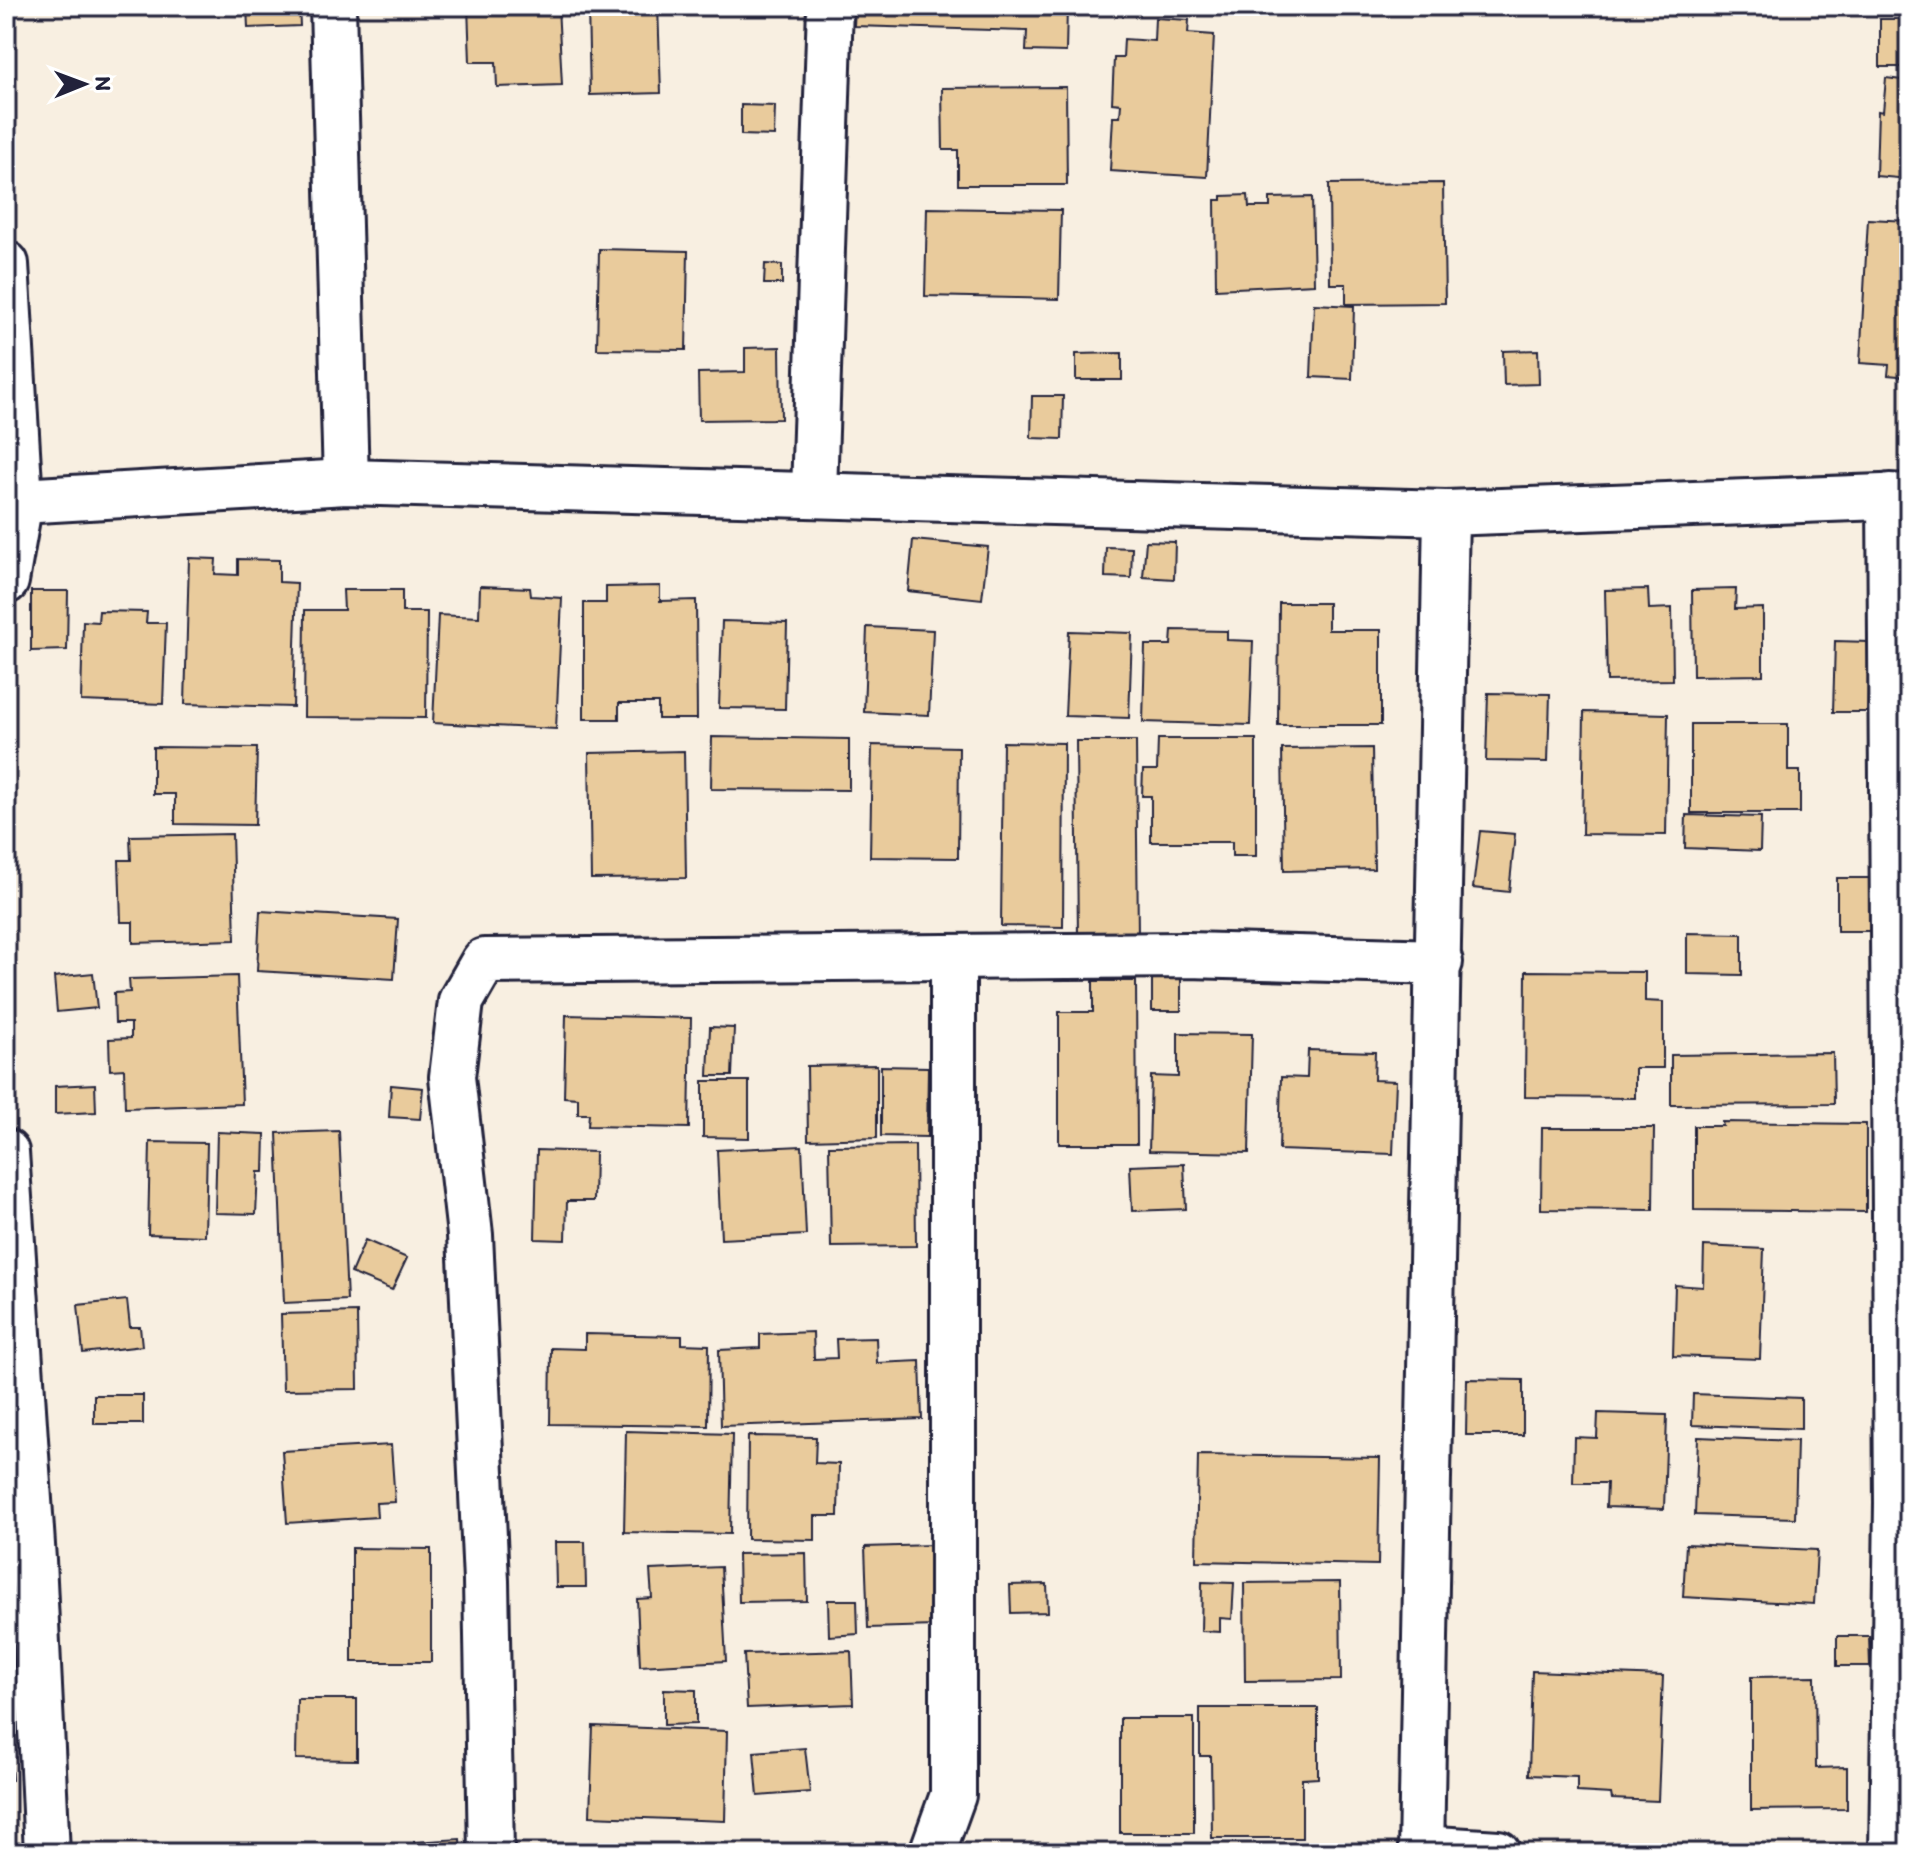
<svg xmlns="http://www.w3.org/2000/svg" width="1915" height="1859" viewBox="0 0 1915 1859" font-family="Itim,sans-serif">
<rect width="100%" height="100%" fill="#f8efe1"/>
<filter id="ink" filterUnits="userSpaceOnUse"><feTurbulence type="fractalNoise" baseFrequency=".0125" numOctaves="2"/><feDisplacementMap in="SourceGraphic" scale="16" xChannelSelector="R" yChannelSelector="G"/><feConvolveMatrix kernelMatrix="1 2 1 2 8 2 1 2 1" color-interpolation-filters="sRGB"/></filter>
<g filter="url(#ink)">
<g fill="#e9cb9c" stroke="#22223b" stroke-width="2">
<path d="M247,6H299L300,26L248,28Z"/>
<path d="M468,6H558L562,85L497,87L496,62H470Z"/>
<path d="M588,6H658L661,93L590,95Z"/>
<path d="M855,6H1067L1066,52L1026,51L1027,31L854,26Z"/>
<path d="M1155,18L1189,20L1188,33L1214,35L1207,177L1110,171L1113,117H1120L1121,104L1112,103L1114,58H1123L1124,39L1154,41Z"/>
<rect x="1880" y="19" width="29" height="48"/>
<path d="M1886,78L1909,81V179L1876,176L1878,111L1883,112Z"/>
<path d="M1066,87L1067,185H958V150H943L942,88Z"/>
<path d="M741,105L775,106L774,136L741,135Z"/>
<path d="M1443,183L1445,303L1346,304V284H1330L1329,184Z"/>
<path d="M1248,195L1249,207H1270V198L1312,197L1314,284L1216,289L1215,200H1222V196Z"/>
<path d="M927,208L1061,210L1059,299L925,296Z"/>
<path d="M1868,219L1909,221V377L1888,375L1889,365L1860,363Z"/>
<path d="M599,249L688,251L686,350L597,349Z"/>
<path d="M765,264L782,265V284H764Z"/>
<path d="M1314,304L1354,306L1352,379L1311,377Z"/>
<path d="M780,347L781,419L699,420L698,373L745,372V348Z"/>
<path d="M1538,350L1539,384L1504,385L1503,351Z"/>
<path d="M1122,353V380H1076V354Z"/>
<path d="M1032,396H1063L1062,439L1031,438Z"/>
<path d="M913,540L988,547L982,599L908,591Z"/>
<path d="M1146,541L1175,542L1174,579L1143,577Z"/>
<path d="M1106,547L1132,548L1131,578L1105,577Z"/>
<path d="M189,558L216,559L215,574L238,575V559L279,560V582L297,583L293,707L185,704Z"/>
<path d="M480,586L530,588L531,596L562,598L556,729L433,723L438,615L479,617Z"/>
<path d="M660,586V601L696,600L697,719H658V703H619V719H584V603H606V587Z"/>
<path d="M1648,589L1649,609L1672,608L1673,680L1607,681L1605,590Z"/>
<path d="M1736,589L1735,609L1763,608V675L1693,676L1692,590Z"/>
<path d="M343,590H402V612H427L426,718L304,717L305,610H344Z"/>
<path d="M31,591H68L67,650L31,651Z"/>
<path d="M1279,603H1328V630H1381V725H1278Z"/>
<path d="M99,611L147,612L146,623H166L163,704L81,701L83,621L98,622Z"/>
<path d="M722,621L787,623L785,709L719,708Z"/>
<path d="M867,627L933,630L929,715L864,712Z"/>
<path d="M1172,630L1227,631V640L1253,641L1250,725L1143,722L1145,645H1171Z"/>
<path d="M1069,631L1132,633L1129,718L1065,716Z"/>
<path d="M1835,641L1869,642L1867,712H1833Z"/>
<path d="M1488,693L1550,694L1548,762L1486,761Z"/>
<path d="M1584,712L1668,714L1666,835L1582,834Z"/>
<path d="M1691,724H1788V771H1800V813H1691Z"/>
<path d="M712,737L849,739V790L711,789Z"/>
<path d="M1158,739H1256V856H1232V842H1151V796H1142L1143,770H1157Z"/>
<path d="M1076,741H1136L1138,936H1078Z"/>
<path d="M1003,742L1064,743L1063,927L1001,926Z"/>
<path d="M872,745L959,747L958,858L870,857Z"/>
<path d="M153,747L257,748L255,825L175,824V794H153Z"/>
<path d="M1372,748L1374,869L1284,871L1282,749Z"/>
<path d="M684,751L686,878L591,879L589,753Z"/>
<path d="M1686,815L1761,817L1760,851L1685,848Z"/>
<path d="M1480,831L1515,834L1509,892L1473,888Z"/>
<path d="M232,834L235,940L133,943V922H121L119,860H131L130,836Z"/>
<rect x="1837" y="878" width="41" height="53"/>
<path d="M260,911L398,919L394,979L257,971Z"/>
<path d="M1687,933L1742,934V975L1687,974Z"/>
<path d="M1526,971L1645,972V1001L1663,1002V1068H1635V1098L1525,1097Z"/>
<path d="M93,973L97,1008L57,1012L54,977Z"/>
<rect x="1152" y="973" width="29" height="38"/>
<path d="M237,976L242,1104L125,1108L124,1069L110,1070L109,1039L131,1038V1023H115L114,993L130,992L129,979Z"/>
<path d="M1093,981H1136L1137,1144H1059V1012H1093Z"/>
<path d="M566,1015L691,1018L689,1128L588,1126L589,1114H578V1098L564,1097Z"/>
<path d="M710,1027L734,1028L732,1076H708Z"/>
<path d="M1178,1033L1252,1034L1249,1153L1149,1151L1151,1076L1178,1077Z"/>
<path d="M1308,1050L1375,1052L1374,1080L1396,1081L1393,1154L1279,1150L1281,1077L1307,1078Z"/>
<path d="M1833,1053L1834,1104L1671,1105V1055Z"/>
<path d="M877,1065V1138L808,1140L807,1066Z"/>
<path d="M881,1066L928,1067L927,1137L881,1136Z"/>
<path d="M703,1081H749V1138L703,1137Z"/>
<path d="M95,1084L96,1112L55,1114V1086Z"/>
<path d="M391,1085L423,1088L420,1119L389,1117Z"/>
<path d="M1722,1122L1866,1124V1212L1694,1210V1126H1723Z"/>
<path d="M1542,1128H1654L1653,1210L1541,1209Z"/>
<path d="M339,1131L347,1300L284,1303L277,1133Z"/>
<path d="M217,1132L265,1134L264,1172H258L256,1214L215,1213Z"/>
<path d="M150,1142L207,1143L205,1236L148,1234Z"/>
<path d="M915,1145L916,1246L831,1247L829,1146Z"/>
<path d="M802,1146L806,1235L721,1239L717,1150Z"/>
<path d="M537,1150L595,1152L594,1201H567L566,1240L535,1239Z"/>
<path d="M1184,1164L1186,1209L1132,1211L1130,1166Z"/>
<path d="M365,1240L407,1258L392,1290L351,1273Z"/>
<path d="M1704,1246L1764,1249L1760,1359L1673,1356L1675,1285L1703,1287Z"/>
<path d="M127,1300L130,1327H140L142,1346L83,1353L78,1305Z"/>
<path d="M357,1312L358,1389L283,1390L281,1314Z"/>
<path d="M813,1332L814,1359L837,1358L836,1339L876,1338L877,1363L920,1361L922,1419L721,1426L719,1350L760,1348V1334Z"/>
<path d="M585,1334L682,1336V1344L709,1345L708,1426L550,1424L551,1348L585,1349Z"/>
<path d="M1467,1379L1523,1380V1435H1466Z"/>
<path d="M1693,1394L1801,1398V1429L1692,1425Z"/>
<rect x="94" y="1395" width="49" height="29"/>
<path d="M1598,1413L1667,1415L1664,1509L1606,1507L1607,1483H1573L1574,1437L1597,1438Z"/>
<path d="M626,1431L732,1434L730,1534L624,1532Z"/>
<path d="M748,1436L816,1437L815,1463L839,1464L838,1516H815V1540L747,1539Z"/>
<path d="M1698,1437L1797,1441L1795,1518L1695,1515Z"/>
<path d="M391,1445L395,1502L376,1503L377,1517L287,1523L282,1451Z"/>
<path d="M1198,1455L1380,1458L1378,1565L1196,1561Z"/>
<path d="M555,1542H585L586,1587H556Z"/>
<path d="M1686,1544L1817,1550L1814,1604L1683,1597Z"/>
<path d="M932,1545L935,1626L868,1628L865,1547Z"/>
<path d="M352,1548L431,1549V1662H352Z"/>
<path d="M806,1553L807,1601L739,1602L738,1554Z"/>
<path d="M721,1567L726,1661L640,1666L637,1599L652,1598L650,1570Z"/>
<path d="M1202,1582L1234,1583L1232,1619L1220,1618V1632L1201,1631Z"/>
<path d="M1340,1582L1341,1680L1245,1681L1244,1583Z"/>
<path d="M1047,1584L1048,1612L1011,1613L1010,1585Z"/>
<path d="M828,1600H857L858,1634L829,1636Z"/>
<path d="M1837,1636H1869L1870,1666H1837Z"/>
<path d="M851,1651L853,1704L747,1708L744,1654Z"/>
<path d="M1532,1671L1663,1676L1658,1801L1612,1799L1611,1794L1577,1792V1777L1529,1775Z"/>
<path d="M6,1675L12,1780H6Z"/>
<path d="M1815,1676L1816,1768L1847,1767V1809L1751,1810V1677Z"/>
<path d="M664,1689L696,1690V1724L664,1725Z"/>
<path d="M297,1699H357V1760L296,1759Z"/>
<path d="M1200,1708H1318V1778L1302,1779V1838H1212L1211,1756H1200Z"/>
<rect x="1120" y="1718" width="74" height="115"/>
<path d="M593,1726L727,1731L725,1821L590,1816Z"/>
<path d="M805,1748L810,1792L758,1796L754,1752Z"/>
<path d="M460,1839L461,1853H414V1842Z"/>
</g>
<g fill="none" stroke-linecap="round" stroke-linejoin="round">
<defs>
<g id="minor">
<path d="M333,6L346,482"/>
<path d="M6,264L20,501L6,581"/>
<path d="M814,492L830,6"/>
<path d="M1890,496L1897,1503L1892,1853"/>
<path d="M20,501L346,482L1446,513L1909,496"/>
<path d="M6,1152L33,1560L47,1853"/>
<path d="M1421,1848L1498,1853"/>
<path d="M491,1853L486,1581L470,1235L452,1077L461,1001L484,961L1188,955L1440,962"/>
<path d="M932,1853L953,1795V960"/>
<path d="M1421,1853L1446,513"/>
</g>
</defs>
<use href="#minor" stroke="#22223b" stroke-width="50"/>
<use href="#minor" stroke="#fff" stroke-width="44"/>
</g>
</g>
<rect width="1915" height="1859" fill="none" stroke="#fff" stroke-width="32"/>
<rect x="16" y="16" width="1883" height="1827" fill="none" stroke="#22223b" stroke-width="3" filter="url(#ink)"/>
<g transform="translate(84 84) rotate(89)" stroke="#ffffff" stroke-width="6" paint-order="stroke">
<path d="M0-6L14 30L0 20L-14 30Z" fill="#22223b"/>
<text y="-12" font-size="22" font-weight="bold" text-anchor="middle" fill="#22223b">N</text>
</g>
</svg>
